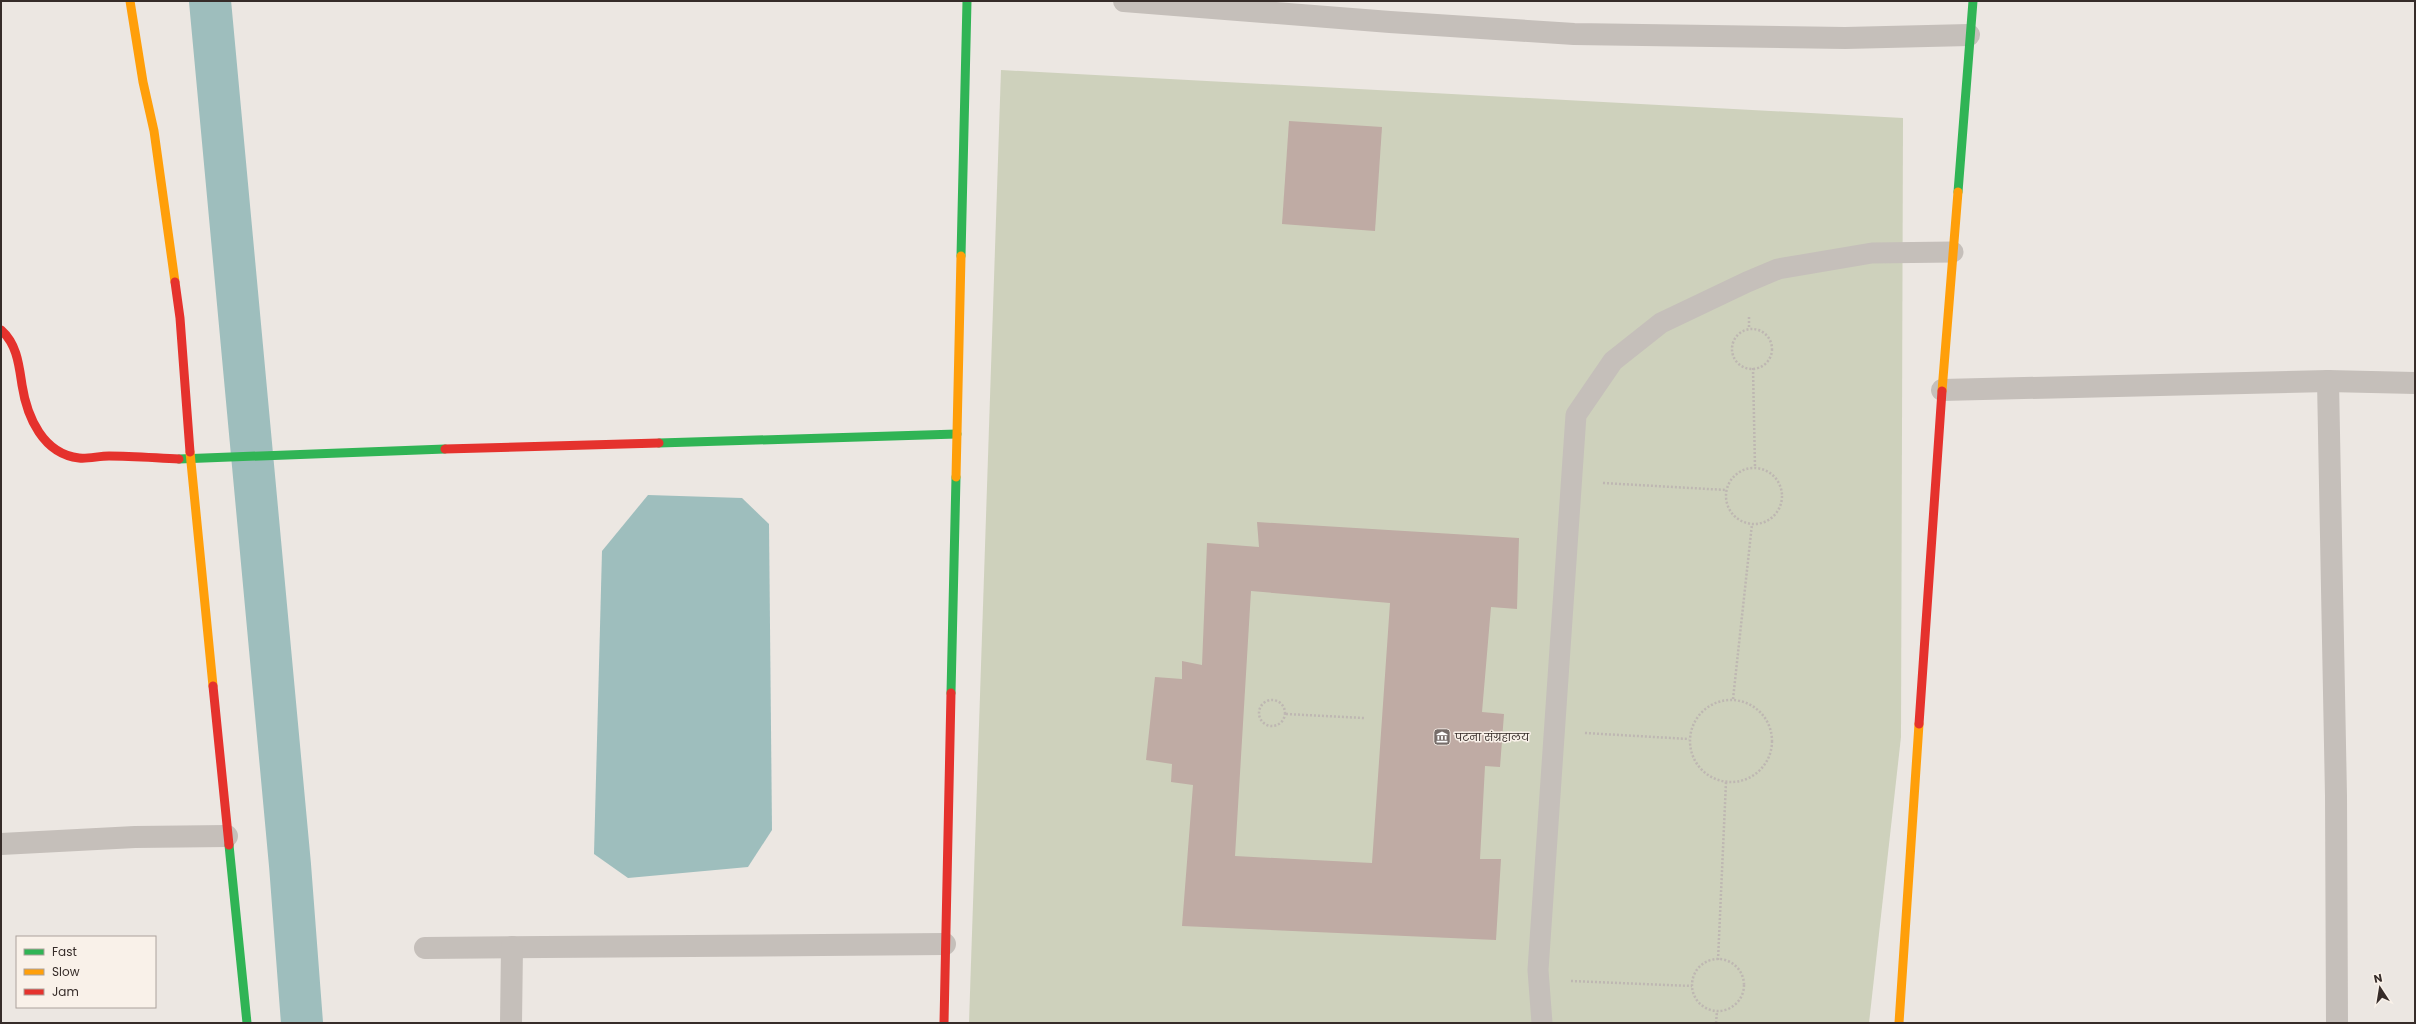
<svg xmlns="http://www.w3.org/2000/svg" width="2416" height="1024" viewBox="0 0 2416 1024" font-family="Poppins,'Noto Sans Devanagari',sans-serif">
<rect width="100%" height="100%" fill="#ece7e2"/>
<path fill="#ced1bc" d="M1001,70L1903,118L1901,737L1869,1023H969Z"/>
<path fill="#9ebebd" d="M648,495L742,498L769,524L772,830L748,867L628,878L594,854L602,551Z"/>
<g fill="none" stroke-linecap="round" stroke-linejoin="round">
<path stroke="#9ebebd" stroke-width="42" d="M210,1L290,865L302,1023"/>
</g>
<g fill="#bfaba4" fill-rule="evenodd">
<path d="M1289,121L1382,127L1375,231L1282,224Z"/>
<path d="M1257,522L1519,538L1517,609L1491,607L1482,712L1504,714L1500,767L1485,766L1480,859H1501L1496,940L1182,926L1193,785L1171,782L1172,764L1146,760L1155,677L1182,679V661L1202,665L1207,543L1259,547ZM1251,591L1390,603L1372,863L1235,856Z"/>
</g>
<g fill="none" stroke-linecap="round" stroke-linejoin="round">
<g stroke="#beb7b2" stroke-width="2.5" stroke-dasharray="2 2" stroke-linecap="butt">
<path d="M1749,317V329"/>
<circle cx="1752" cy="349" r="20"/>
<path d="M1753,368L1755,468"/>
<circle cx="1754" cy="496" r="28"/>
<path d="M1603,483L1726,490"/>
<path d="M1733,699L1752,524"/>
<circle cx="1731" cy="741" r="41"/>
<circle cx="1272" cy="713" r="13"/>
<path d="M1286,714L1364,718"/>
<path d="M1585,733L1689,739"/>
<circle cx="1718" cy="985" r="26"/>
<path d="M1718,960L1726,782"/>
<path d="M1571,981L1692,986"/>
<path d="M1716,1023L1717,1011"/>
</g>
<path stroke="#c5bfba" stroke-width="21" d="M1542,1023L1538,970L1576,415L1613,361L1661,323L1747,282L1778,269L1872,253L1953,252"/>
<g stroke="#c5bfba" stroke-width="22">
<path d="M1124,1L1390,22L1574,34L1845,38L1969,35"/>
<path d="M2328,381L2336,796L2337,1023"/>
<path d="M1942,390L2328,381L2415,383"/>
<path d="M1,844L135,837L227,836"/>
<path d="M425,948L945,944"/>
<path d="M511,1023L512,947"/>
</g>
<g stroke="#30b455" stroke-width="9">
<path d="M1958,192L1973,1"/>
<path d="M961,256L967,1"/>
<path d="M659,443L957,434"/>
<path d="M179,459L445,449"/>
<path d="M951,693L956,477"/>
<path d="M229,845L247,1023"/>
</g>
<g stroke="#ff9f0a" stroke-width="9">
<path d="M130,1L143,82L154,131L175,282"/>
<path d="M1942,391L1958,192"/>
<path d="M190,452L213,686"/>
<path d="M956,477L961,256"/>
<path d="M1899,1023L1919,724"/>
</g>
<g stroke="#e5322d" stroke-width="9">
<path d="M175,282L180,318L190,452"/>
<path d="M1,330C17,344 19,365 22,385C27,417 43,454 79,458C88,459 99,456 109,456C132,456 156,458 179,459"/>
<path d="M445,449L659,443"/>
<path d="M213,686L229,845"/>
<path d="M1919,724L1942,391"/>
<path d="M944,1023L951,693"/>
</g>
</g>
<defs>
<symbol id="museum-square" viewBox="-11 -11 22 22"><rect x="-9" y="-9" width="18" height="18" rx="4" fill="#766d6a" stroke="#f9f1e9"/><path d="M0-6L6-3V-2H-6V-3ZM-5-1h2V3h-2ZM-1-1h2V3h-2ZM3-1h2V3H3ZM-6 4H6V6H-6Z" fill="#fff"/></symbol>
</defs>
<g fill-rule="evenodd">
<use href="#museum-square" x="1432" y="727" width="20" height="20"/>
</g>
<g text-anchor="middle" dominant-baseline="central" stroke-width="3" stroke-linejoin="round" paint-order="stroke">
<g font-size="11" fill="#362c29" stroke="#f9f1e9" text-anchor="start">
<text x="1455" y="737">पटना संग्रहालय</text>
</g>
</g>
<rect width="2416" height="1024" fill="none" stroke="#362c29" stroke-width="4"/>
<rect x="16" y="936" width="140" height="72" fill="#f9f1e9" stroke="#aba29c"/>
<rect x="24" y="949" width="20" height="6" fill="#30b455" stroke="#aba29c"/>
<text x="52" y="956" font-size="12" fill="#362c29">Fast</text>
<rect x="24" y="969" width="20" height="6" fill="#ff9f0a" stroke="#aba29c"/>
<text x="52" y="976" font-size="12" fill="#362c29">Slow</text>
<rect x="24" y="989" width="20" height="6" fill="#e5322d" stroke="#aba29c"/>
<text x="52" y="996" font-size="12" fill="#362c29">Jam</text>
<g transform="translate(2380 988) rotate(348)" stroke="#f9f1e9" stroke-width="3" paint-order="stroke">
<path d="M0-3L7 15L0 10L-7 15Z" fill="#362c29"/>
<text y="-6" font-size="11" font-weight="bold" text-anchor="middle" fill="#362c29">N</text>
</g>
</svg>
